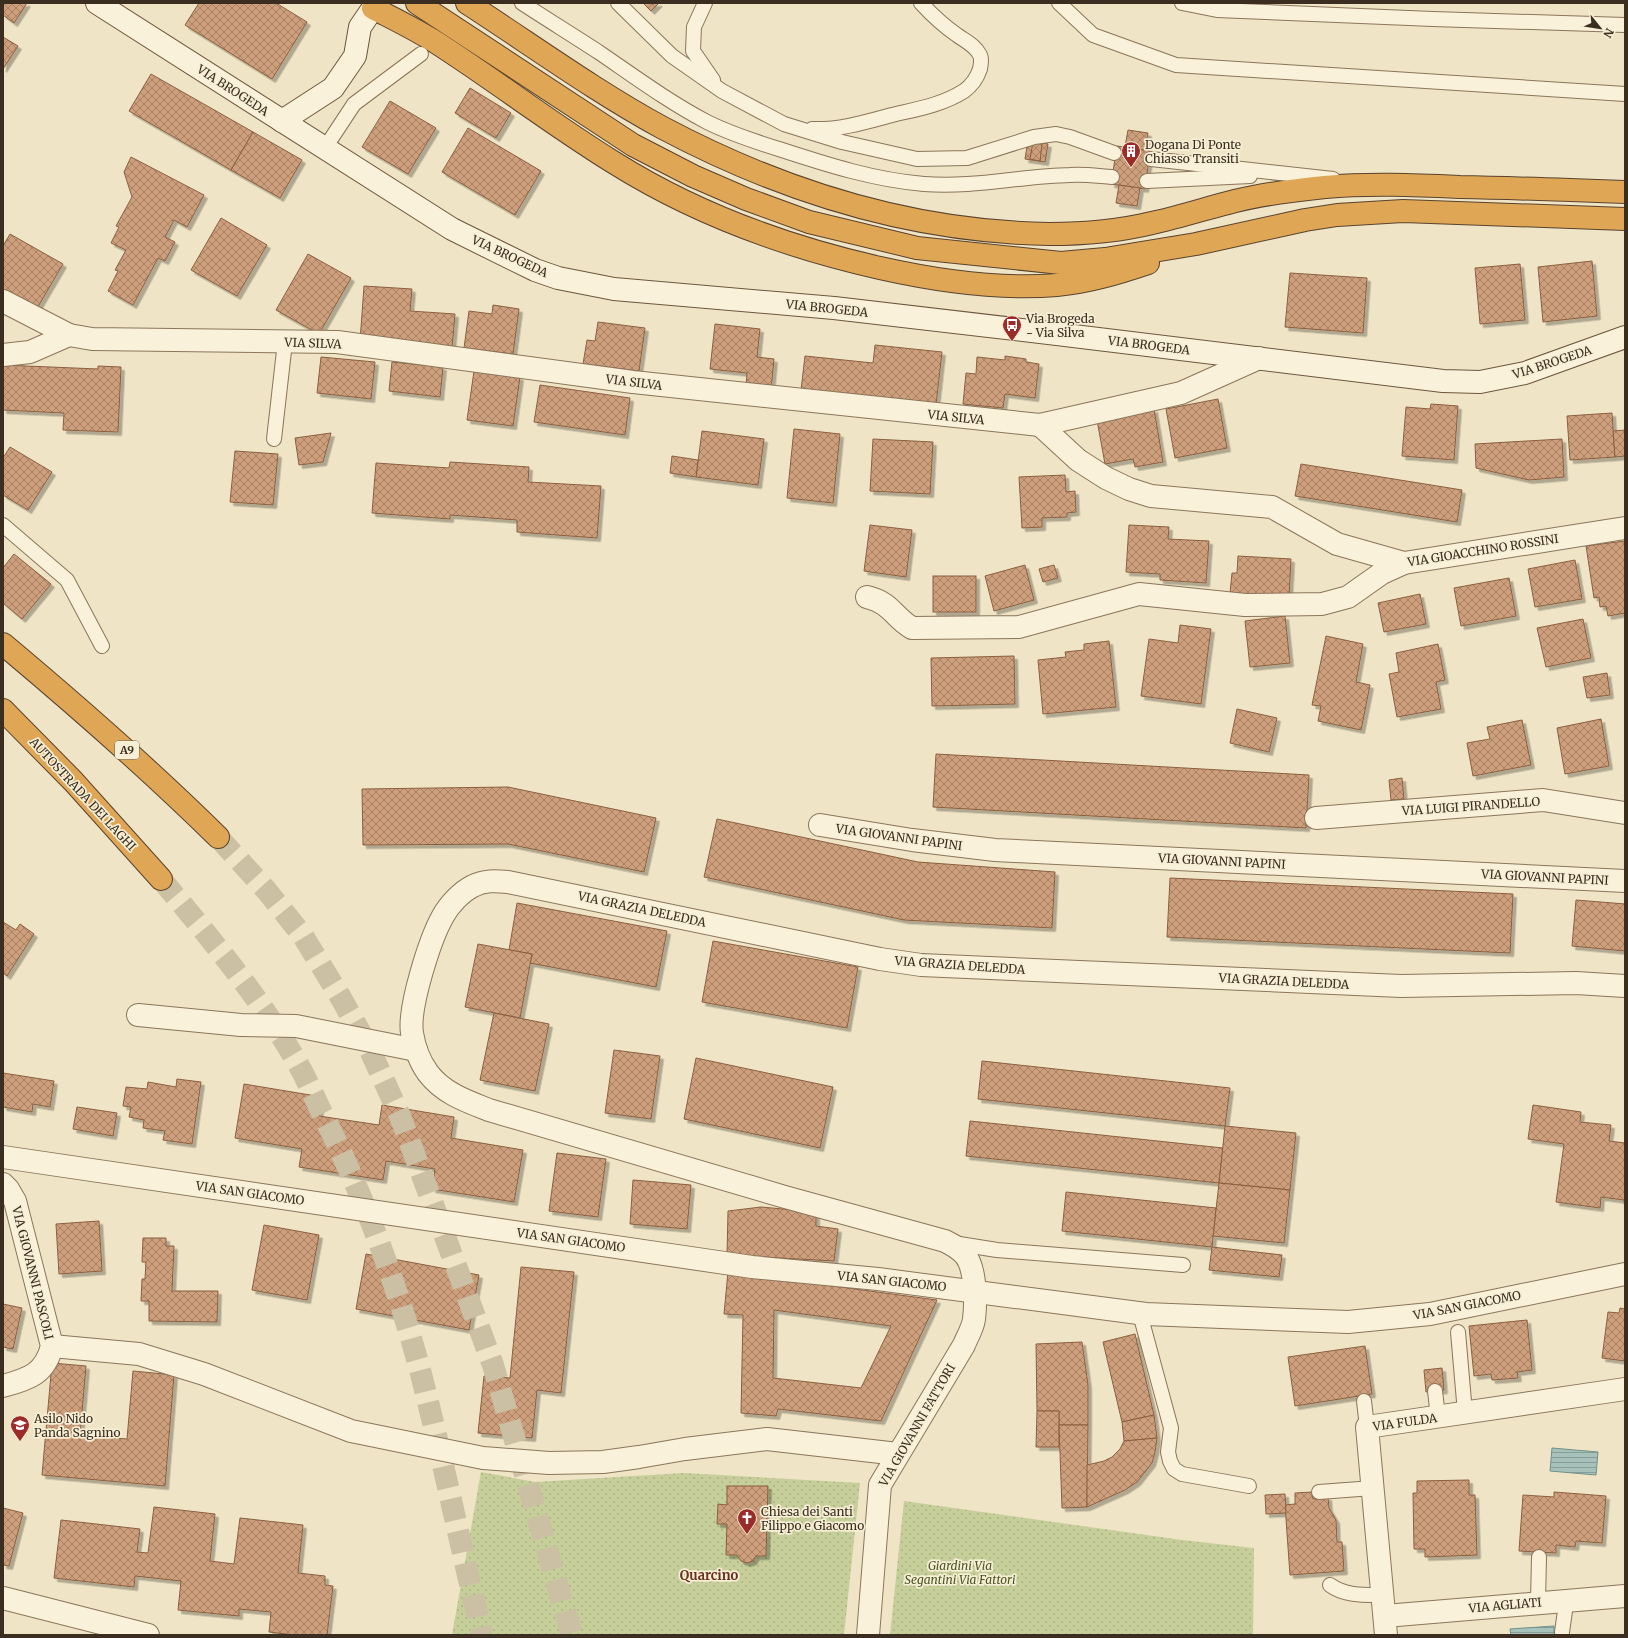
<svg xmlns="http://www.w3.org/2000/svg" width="1628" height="1638" viewBox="0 0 1628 1638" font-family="Merriweather,serif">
<defs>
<pattern id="grass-dots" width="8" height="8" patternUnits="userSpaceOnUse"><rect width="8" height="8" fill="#c6ce99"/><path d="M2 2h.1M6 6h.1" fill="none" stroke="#abb183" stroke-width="1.8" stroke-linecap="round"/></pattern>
<pattern id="water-rules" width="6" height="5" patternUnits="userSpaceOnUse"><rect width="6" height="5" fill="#a7c2bb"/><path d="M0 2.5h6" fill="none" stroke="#899e97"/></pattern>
<pattern id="building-cross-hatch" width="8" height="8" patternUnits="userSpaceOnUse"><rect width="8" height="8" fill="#ce9f7b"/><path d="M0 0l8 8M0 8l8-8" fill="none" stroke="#a88264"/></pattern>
<filter id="shadow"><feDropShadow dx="3.5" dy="3.5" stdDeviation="0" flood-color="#0004"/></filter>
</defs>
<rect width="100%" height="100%" fill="#efe4c5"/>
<g fill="url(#grass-dots)">
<path d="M481,1472L535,1482L684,1473L860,1483L844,1635H452Z"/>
<path d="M904,1501L1182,1540L1254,1548L1253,1635H890Z"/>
</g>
<g fill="url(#water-rules)" stroke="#6d9189">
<path d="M1552,1448L1598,1452L1596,1475L1550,1471Z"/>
<path d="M1554,1626V1635H1511L1510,1629Z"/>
</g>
<g fill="url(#building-cross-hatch)" stroke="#8a5f40" fill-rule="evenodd" filter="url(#shadow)">
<path d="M3,3H27L14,23L3,15Z"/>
<path d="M199,3H276L307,22L272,79L185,25Z"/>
<path d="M643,3H659L651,11Z"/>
<path d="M3,37L18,46L3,69Z"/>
<path d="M151,74L253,132L231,170L129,111Z"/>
<path d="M470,88L511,113L496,138L455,113Z"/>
<path d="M390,101L436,128L408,174L362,147Z"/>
<path d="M468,128L541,171L515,215L442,172Z"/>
<path d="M1128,130L1148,133L1145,150L1125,147Z"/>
<path d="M253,132L302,160L280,198L231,170Z"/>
<path d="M1028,140L1048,144L1045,162L1025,159Z"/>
<path d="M1033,142L1042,144L1040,161L1030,159Z"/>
<path d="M1117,146L1150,151L1145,189L1111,184Z"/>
<path d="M131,157L204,195L187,227L174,220L165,237L175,242L165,261L158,258L133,305L108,291L118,271L115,270L126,250L111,243L119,227L116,226L132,197L124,172Z"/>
<path d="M1119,185L1140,188L1137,206L1116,203Z"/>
<path d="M221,218L267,245L237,296L191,270Z"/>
<path d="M10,234L63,264L36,310L3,291V246Z"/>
<path d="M308,254L351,278L319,334L276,310Z"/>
<path d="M1592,261L1597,316L1543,322L1538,267Z"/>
<path d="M1520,264L1525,320L1480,324L1475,268Z"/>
<path d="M1290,273L1367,278L1363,333L1285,327Z"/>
<path d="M364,286L412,289L410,311L455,314L452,348L360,341Z"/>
<path d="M493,305L519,309L513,354L464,348L469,311L492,314Z"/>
<path d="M598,322L645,328L639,371L583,364L587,340L595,341Z"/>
<path d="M715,324L760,329L757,357L774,359L771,390L746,388L747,373L710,369Z"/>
<path d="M875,345L942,352L936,405L801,390L805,356L873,363Z"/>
<path d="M1005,356L1026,359V362L1039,364L1035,398L1005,394L1003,408L963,404L966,373L976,374L977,357L1005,360Z"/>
<path d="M321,357L375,362L371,399L317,393Z"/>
<path d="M392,362L443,367L440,397L389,391Z"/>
<path d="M3,365L98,369V366L121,367L118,432L63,430L64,413L3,410Z"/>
<path d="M474,371L520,377L513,426L467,420Z"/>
<path d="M540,385L630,398L625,435L534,422Z"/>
<path d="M1218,399L1227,448L1175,458L1166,409Z"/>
<path d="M1431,404L1458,406L1454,460L1402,456L1406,407L1430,409Z"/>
<path d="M1154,409L1163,462L1135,467L1133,459L1105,464L1097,420Z"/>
<path d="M1612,413L1615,457L1570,460L1567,416Z"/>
<path d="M794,429L840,434L833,503L787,498Z"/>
<path d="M1625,430V456L1615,457L1613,431Z"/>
<path d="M702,431L764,439L758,485L696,477Z"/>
<path d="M331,433L323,462L299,465L295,438Z"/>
<path d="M873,439L933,442L930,494L870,491Z"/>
<path d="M1562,439L1564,477L1529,480L1476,468L1475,444Z"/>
<path d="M10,447L52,472L28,510L3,495V458Z"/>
<path d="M235,451L278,454L273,505L230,502Z"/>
<path d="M672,456L698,460L696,477L670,473Z"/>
<path d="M450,462L529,467L528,482L601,486L597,538L517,532V520L450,515V519L372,513L376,463L449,468Z"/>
<path d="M1301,464L1462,490L1457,522L1295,496Z"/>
<path d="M1065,475L1066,492L1075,491L1076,512L1067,513V517L1042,518V527L1022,528L1019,477Z"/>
<path d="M870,525L912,530L906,577L864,571Z"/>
<path d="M1129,525L1169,527L1168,539L1209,541L1206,583L1160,580V574L1126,572Z"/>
<path d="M1625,541V613L1608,616L1606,606L1600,607L1599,597L1594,598L1586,546Z"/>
<path d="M14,554L51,584L22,619L3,603V568Z"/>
<path d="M1238,556L1291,559L1289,597L1230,593L1232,573H1237Z"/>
<path d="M1575,560L1582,599L1535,607L1528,569Z"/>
<path d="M1025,565L1034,600L994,611L985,576Z"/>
<path d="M1054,565L1058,578L1043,582L1039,569Z"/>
<rect x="933" y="576" width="43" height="36"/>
<path d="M1509,578L1516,616L1461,626L1454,588Z"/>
<path d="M1420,594L1426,624L1384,632L1378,603Z"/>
<path d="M1285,616L1290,663L1250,667L1245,621Z"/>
<path d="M1583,619L1591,658L1546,667L1537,628Z"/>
<path d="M1180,625L1211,629L1201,704L1141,696L1149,639L1178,643Z"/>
<path d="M1326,636L1363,644L1356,682L1370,685L1361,730L1318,721L1321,706L1312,705Z"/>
<path d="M1109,641L1116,707L1043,714L1038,660L1066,657L1065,652L1084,650V644Z"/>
<path d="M1438,644L1445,680L1436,682L1441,709L1397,717L1389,674L1399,672L1396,653Z"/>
<path d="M1014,656L1015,704L932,706L931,658Z"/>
<path d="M1607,673L1610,695L1587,698L1583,677Z"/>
<path d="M1237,709L1277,718L1269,752L1230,743Z"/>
<path d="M1601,719L1609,766L1565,774L1557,728Z"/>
<path d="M1522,720L1531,765L1473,776L1467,743L1490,739L1487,727Z"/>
<path d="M936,754L1309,775L1306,828L933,807Z"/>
<path d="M1402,778L1404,799L1391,800L1389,780Z"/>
<path d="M508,787L656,818L644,872L508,844L363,845L362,789Z"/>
<path d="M717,819L918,862L1055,872L1052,928L904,920L704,877Z"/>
<path d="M1170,878L1513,894L1510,953L1167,937Z"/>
<path d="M1576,900L1625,904V951L1572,946Z"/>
<path d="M517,903L667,931L656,987L530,963L532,954L509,950Z"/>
<path d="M3,922L16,930L20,924L34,934L7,976L3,973Z"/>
<path d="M713,941L858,967L847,1028L702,1002Z"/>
<path d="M478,944L532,954L520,1018L465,1007Z"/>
<path d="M494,1013L549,1024L535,1091L480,1080Z"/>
<path d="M614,1050L660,1056L651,1119L605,1113Z"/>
<path d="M696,1058L833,1087L820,1148L684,1119Z"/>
<path d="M982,1061L1230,1088L1225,1126L978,1099Z"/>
<path d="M3,1073L54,1081L50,1107L33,1104L32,1112L3,1107Z"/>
<path d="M177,1079L201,1082L192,1144L163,1140L165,1131L143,1128L144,1120L129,1117L131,1107L123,1106L126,1087L147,1089L148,1082L176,1087Z"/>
<path d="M244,1084L322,1097L319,1116L379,1125L382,1105L454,1117L451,1138L523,1150L514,1202L432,1189L435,1169L386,1161L383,1180L299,1167L302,1149L235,1138Z"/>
<path d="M1533,1105L1581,1112L1580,1122L1611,1125L1609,1141L1625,1143V1212L1624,1200L1601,1197L1600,1208L1556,1202L1564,1144L1528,1139Z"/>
<path d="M77,1107L117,1113L113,1136L73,1129Z"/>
<path d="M970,1121L1223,1148L1219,1183L966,1156Z"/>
<path d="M1225,1126L1296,1133L1290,1190L1219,1183Z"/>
<path d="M557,1153L606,1159L598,1217L549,1211Z"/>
<path d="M633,1180L691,1185L687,1229L630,1224Z"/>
<path d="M1219,1183L1290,1190L1284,1243L1213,1236Z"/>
<path d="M1066,1192L1216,1208L1212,1247L1062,1231Z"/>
<path d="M761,1207L816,1212V1226L838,1229L834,1261L727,1255L728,1211Z"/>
<path d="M99,1221L102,1271L59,1274L56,1224Z"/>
<path d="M264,1225L319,1235L307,1300L252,1290Z"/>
<path d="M143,1238H166V1246H174L172,1291H218L217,1322L149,1321V1301H141L142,1279H145L146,1262H142Z"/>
<path d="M1212,1247L1282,1255L1279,1277L1209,1270Z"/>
<path d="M366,1254L479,1275L469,1330L356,1309Z"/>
<path d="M521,1267L574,1272L561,1393L537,1390L532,1438L478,1433L484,1376L510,1378Z"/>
<path d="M728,1272L937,1300L881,1421L778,1409L776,1416L741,1413L743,1315L724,1314ZM774,1310L891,1326L861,1388L773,1378Z"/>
<path d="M3,1304L22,1308L13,1349L3,1347Z"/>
<path d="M1620,1308L1625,1309V1361L1602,1358L1608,1312L1619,1313Z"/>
<path d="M1527,1320L1532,1370L1517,1372L1518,1378L1492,1380L1491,1374L1474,1376L1469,1326Z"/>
<path d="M1135,1334L1154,1415L1122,1422L1103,1342Z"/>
<path d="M1082,1342L1088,1385V1425H1059V1411H1037L1036,1344Z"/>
<path d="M1365,1346L1372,1394L1295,1406L1288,1357Z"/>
<path d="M52,1363L86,1366L80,1435L127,1439L133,1371L174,1375L165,1486L42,1475Z"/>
<path d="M1442,1368L1444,1390L1426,1392L1424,1370Z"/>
<path d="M1037,1411H1059V1447H1036Z"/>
<path d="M1154,1415L1157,1438L1124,1441L1122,1422Z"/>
<path d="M1059,1425H1088L1087,1507L1062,1508Z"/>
<path d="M1157,1438L1155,1452L1152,1463L1137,1482L1125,1490L1087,1507V1465L1104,1461L1112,1457L1120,1449L1124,1441Z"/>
<path d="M1469,1480V1495H1475L1477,1555L1425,1557V1549H1414L1413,1493H1417V1481Z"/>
<path d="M727,1486H768L766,1556H756L753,1561L747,1563L741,1561L737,1555H726L727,1524H717L718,1504L727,1505Z"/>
<path d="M1312,1492L1313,1499L1328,1497L1329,1508L1336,1520L1337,1542H1342L1344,1571L1290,1575L1285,1505L1295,1504V1493Z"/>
<path d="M1554,1492L1606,1496L1602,1543L1576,1541L1575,1547L1556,1545V1553L1519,1551L1523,1495L1554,1497Z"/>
<path d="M1285,1494L1286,1513L1266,1514L1265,1495Z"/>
<path d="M154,1507L215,1514L210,1561L234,1564L240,1518L303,1525L298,1573L325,1576V1585L333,1586L327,1635H294L269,1632L271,1612L239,1609V1616L178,1610L181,1581L135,1576L134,1587L54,1578L61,1520L140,1529L137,1552L148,1553Z"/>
<path d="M3,1508L23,1513L9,1566L3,1565Z"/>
</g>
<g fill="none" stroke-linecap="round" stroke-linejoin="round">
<g stroke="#cbbfa4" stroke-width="22" stroke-dasharray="22 11" stroke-linecap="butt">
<path d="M218,837L267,891L303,936L341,998L370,1050L400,1116L493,1365L572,1635"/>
<path d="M161,879C210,938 260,997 298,1064C306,1078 313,1094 320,1109C363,1193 397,1283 421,1374C443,1460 461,1548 482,1635"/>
</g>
<defs>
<g id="lane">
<path d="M522,3C548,20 574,36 600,53C635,77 669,102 707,122C731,134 756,142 782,150C828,165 875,180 924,184C973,188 1021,176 1070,175C1084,174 1098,176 1112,177"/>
<path d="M618,3L672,56L722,91L784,124L842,142L917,159L967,158L1034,137L1056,134L1070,137L1114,153"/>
<path d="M705,3L694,27L693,51L713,80"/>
<path d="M1059,3L1093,35L1176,65L1625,94"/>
<path d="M1182,3L1217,10L1433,19L1625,25"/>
<path d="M812,129C840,130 866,122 892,115C917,109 942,105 964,91C971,86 977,78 980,69C981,64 982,59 980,55C975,45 965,41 957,35C944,26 932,15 921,3"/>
<path d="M325,148L354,104L421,54"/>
<path d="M1151,159L1333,179"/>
<path d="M1147,181L1250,176"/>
<path d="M274,439L285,342"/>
<path d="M3,525L67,580L102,646"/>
<path d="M953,1243L997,1250L1183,1265"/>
<path d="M1140,1314L1171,1428L1168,1452L1170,1461L1174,1469L1182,1474L1249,1486"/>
<path d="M1458,1332L1465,1413"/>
<path d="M1435,1391L1438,1417"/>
<path d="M1364,1401L1367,1427"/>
<path d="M1319,1492L1373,1488"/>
<path d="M1330,1585C1345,1596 1364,1595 1383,1595"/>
<path d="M1538,1602L1539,1557"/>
<path d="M1562,1632L1565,1611V1600"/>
</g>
<g id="street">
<path d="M3,301L69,335"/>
<path d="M3,355L30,352L69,335L92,339L337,342L633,382L1040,425L1181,393L1259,358"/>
<path d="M1040,425L1078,460L1106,478L1129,489L1151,496L1272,507L1337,544L1404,563L1625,528"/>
<path d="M867,597C892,603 893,617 912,628L1019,627L1139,594L1245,605L1322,604L1348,597L1382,573L1404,563"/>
<path d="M1316,818L1543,800L1625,813"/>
<path d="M820,825L912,840L995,850L1625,881"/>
<path d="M138,1015L241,1025L296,1026L416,1050"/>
<path d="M3,1157L752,1267L878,1279L1146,1314L1348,1322L1430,1314L1625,1274"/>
<path d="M3,1184L8,1189L15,1201L52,1346C45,1374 29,1379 3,1386"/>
<path d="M52,1346L139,1354L204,1374L351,1431L483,1458L549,1463L603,1462L639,1457L685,1449L767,1439L898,1454"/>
<path d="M3,1598L148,1635"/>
<path d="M1385,1616L1625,1596"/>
<path d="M868,1635L880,1485L964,1345C967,1337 973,1328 974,1319C976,1303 976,1268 965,1255C959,1248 953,1245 945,1241L785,1197L489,1110C466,1101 443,1093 428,1073C420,1062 414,1046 412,1033C408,1008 430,939 443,916C449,905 461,892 473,886C484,880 496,881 508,882L880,959L921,965L1401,986L1576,983L1625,986"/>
<path d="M1386,1635L1367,1427L1625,1389"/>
</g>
<g id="secondary">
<path d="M97,3L452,229L535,270L558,278L614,289L834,308L1057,334L1443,381L1480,382L1525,373L1625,337"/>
<path d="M282,121L333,88L355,56L360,27L373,8"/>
</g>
<g id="highway">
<path d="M417,3L633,145L693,176L746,199L809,222L917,248L1061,263L1105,259L1196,244L1305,220L1337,215L1403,211L1625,219"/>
<path d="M467,3C532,45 595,91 663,128C782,191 913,232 1049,234C1083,234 1119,231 1152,223C1180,217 1207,208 1235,201C1264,194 1295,190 1325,187C1370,183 1415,185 1460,187C1515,188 1570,190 1625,192"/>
<path d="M373,8C394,19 417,30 437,43C496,81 553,125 613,162C694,213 787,247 880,268C938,281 998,290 1057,285C1089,282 1118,273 1148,263"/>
<path d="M3,644C77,706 149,769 218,837"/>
<path d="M3,710L73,781L161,879"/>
</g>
</defs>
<use href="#lane" stroke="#8b755b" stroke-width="16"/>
<use href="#street" stroke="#8b755b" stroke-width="24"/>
<use href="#secondary" stroke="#6d563e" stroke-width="24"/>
<use href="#highway" stroke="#59432f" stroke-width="24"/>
<use href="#lane" stroke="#f9f1d9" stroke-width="14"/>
<use href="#street" stroke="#f9f1d9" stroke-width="22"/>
<use href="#secondary" stroke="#f9f1d9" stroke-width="22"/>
<use href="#highway" stroke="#dfa655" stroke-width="22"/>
</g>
<defs>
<symbol id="building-pin" viewBox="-11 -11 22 30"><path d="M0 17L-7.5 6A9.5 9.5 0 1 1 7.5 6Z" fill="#9b2c2a" stroke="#f6eed5"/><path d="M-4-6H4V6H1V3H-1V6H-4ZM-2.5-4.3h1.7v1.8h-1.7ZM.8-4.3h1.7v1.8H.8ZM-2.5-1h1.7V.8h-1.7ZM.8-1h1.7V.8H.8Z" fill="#fff"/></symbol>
<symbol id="bus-pin" viewBox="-11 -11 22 30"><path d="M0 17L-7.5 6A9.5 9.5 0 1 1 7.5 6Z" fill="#9b2c2a" stroke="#f6eed5"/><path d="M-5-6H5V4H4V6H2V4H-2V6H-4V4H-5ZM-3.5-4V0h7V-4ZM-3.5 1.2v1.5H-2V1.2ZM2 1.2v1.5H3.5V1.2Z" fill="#fff"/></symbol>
<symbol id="school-pin" viewBox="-11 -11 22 30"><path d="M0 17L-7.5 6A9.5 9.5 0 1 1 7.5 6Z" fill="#9b2c2a" stroke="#f6eed5"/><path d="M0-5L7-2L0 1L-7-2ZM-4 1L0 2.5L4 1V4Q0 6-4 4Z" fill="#fff"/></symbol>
<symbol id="church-pin" viewBox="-11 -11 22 30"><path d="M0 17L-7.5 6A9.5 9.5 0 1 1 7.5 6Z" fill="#9b2c2a" stroke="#f6eed5"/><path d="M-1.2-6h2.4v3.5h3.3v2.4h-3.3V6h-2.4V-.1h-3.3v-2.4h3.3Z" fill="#fff"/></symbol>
</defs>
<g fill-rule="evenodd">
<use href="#building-pin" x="1120" y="140" width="22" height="30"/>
<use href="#bus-pin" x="1001" y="314" width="22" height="30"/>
<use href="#school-pin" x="9" y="1414" width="22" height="30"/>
<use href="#church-pin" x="736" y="1507" width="22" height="30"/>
</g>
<g text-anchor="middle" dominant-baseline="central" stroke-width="3.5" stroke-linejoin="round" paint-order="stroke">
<rect fill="#f6eed5" stroke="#736756" stroke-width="1" x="115" y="741" width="24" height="18" rx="3"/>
<g font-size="11" font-weight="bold" fill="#3b2d1f">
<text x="127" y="750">A9</text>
</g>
<g font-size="12" fill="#3b2d1f" stroke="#f6eed5">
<text transform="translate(233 90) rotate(33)">VIA BROGEDA</text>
<text transform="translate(510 256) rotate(25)">VIA BROGEDA</text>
<text transform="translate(827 308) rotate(6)">VIA BROGEDA</text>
<text transform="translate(313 343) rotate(2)">VIA SILVA</text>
<text transform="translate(1149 345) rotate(7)">VIA BROGEDA</text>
<text transform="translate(1552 362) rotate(-18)">VIA BROGEDA</text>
<text transform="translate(634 382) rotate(7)">VIA SILVA</text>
<text transform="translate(956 417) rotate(6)">VIA SILVA</text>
<text transform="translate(1483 550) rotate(-9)">VIA GIOACCHINO ROSSINI</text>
<text transform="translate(83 794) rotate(47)">AUTOSTRADA DEI LAGHI</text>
<text transform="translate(1471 806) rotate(-4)">VIA LUIGI PIRANDELLO</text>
<text transform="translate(899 837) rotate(8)">VIA GIOVANNI PAPINI</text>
<text transform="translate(1222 861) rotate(3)">VIA GIOVANNI PAPINI</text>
<text transform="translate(1545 877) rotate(3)">VIA GIOVANNI PAPINI</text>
<text transform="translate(642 909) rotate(12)">VIA GRAZIA DELEDDA</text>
<text transform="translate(960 965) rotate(4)">VIA GRAZIA DELEDDA</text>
<text transform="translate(1284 981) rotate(3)">VIA GRAZIA DELEDDA</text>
<text transform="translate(250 1193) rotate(8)">VIA SAN GIACOMO</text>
<text transform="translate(571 1240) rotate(8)">VIA SAN GIACOMO</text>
<text transform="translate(33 1273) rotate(76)">VIA GIOVANNI PASCOLI</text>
<text transform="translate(892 1281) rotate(6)">VIA SAN GIACOMO</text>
<text transform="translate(1467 1305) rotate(-11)">VIA SAN GIACOMO</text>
<text transform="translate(1405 1422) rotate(-8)">VIA FULDA</text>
<text transform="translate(917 1425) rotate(-60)">VIA GIOVANNI FATTORI</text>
<text transform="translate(1505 1605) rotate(-5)">VIA AGLIATI</text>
</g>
<g font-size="12" fill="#3b2d1f" stroke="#f6eed5" text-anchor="start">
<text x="1145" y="144">Dogana Di Ponte<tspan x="1145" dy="14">Chiasso Transiti</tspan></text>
<text x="1026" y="318">Via Brogeda<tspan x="1026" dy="14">- Via Silva</tspan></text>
<text x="34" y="1418">Asilo Nido<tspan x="34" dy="14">Panda Sagnino</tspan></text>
<text x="761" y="1511">Chiesa dei Santi<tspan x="761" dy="14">Filippo e Giacomo</tspan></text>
</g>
<g font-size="12" font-style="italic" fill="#4a5725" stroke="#f6eed5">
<text x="960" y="1565">Giardini Via<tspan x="960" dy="14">Segantini Via Fattori</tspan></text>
</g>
<g font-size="13" font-weight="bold" fill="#682f1d" stroke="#f6eed5">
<text x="709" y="1575">Quarcino</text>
</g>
</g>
<rect width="1628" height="1638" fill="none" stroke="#3b2d1f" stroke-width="8"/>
<g transform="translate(1600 28) rotate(120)" stroke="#f6eed5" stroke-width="3" paint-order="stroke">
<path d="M0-3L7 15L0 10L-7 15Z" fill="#3b2d1f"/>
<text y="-6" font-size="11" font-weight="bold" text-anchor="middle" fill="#3b2d1f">N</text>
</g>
</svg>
